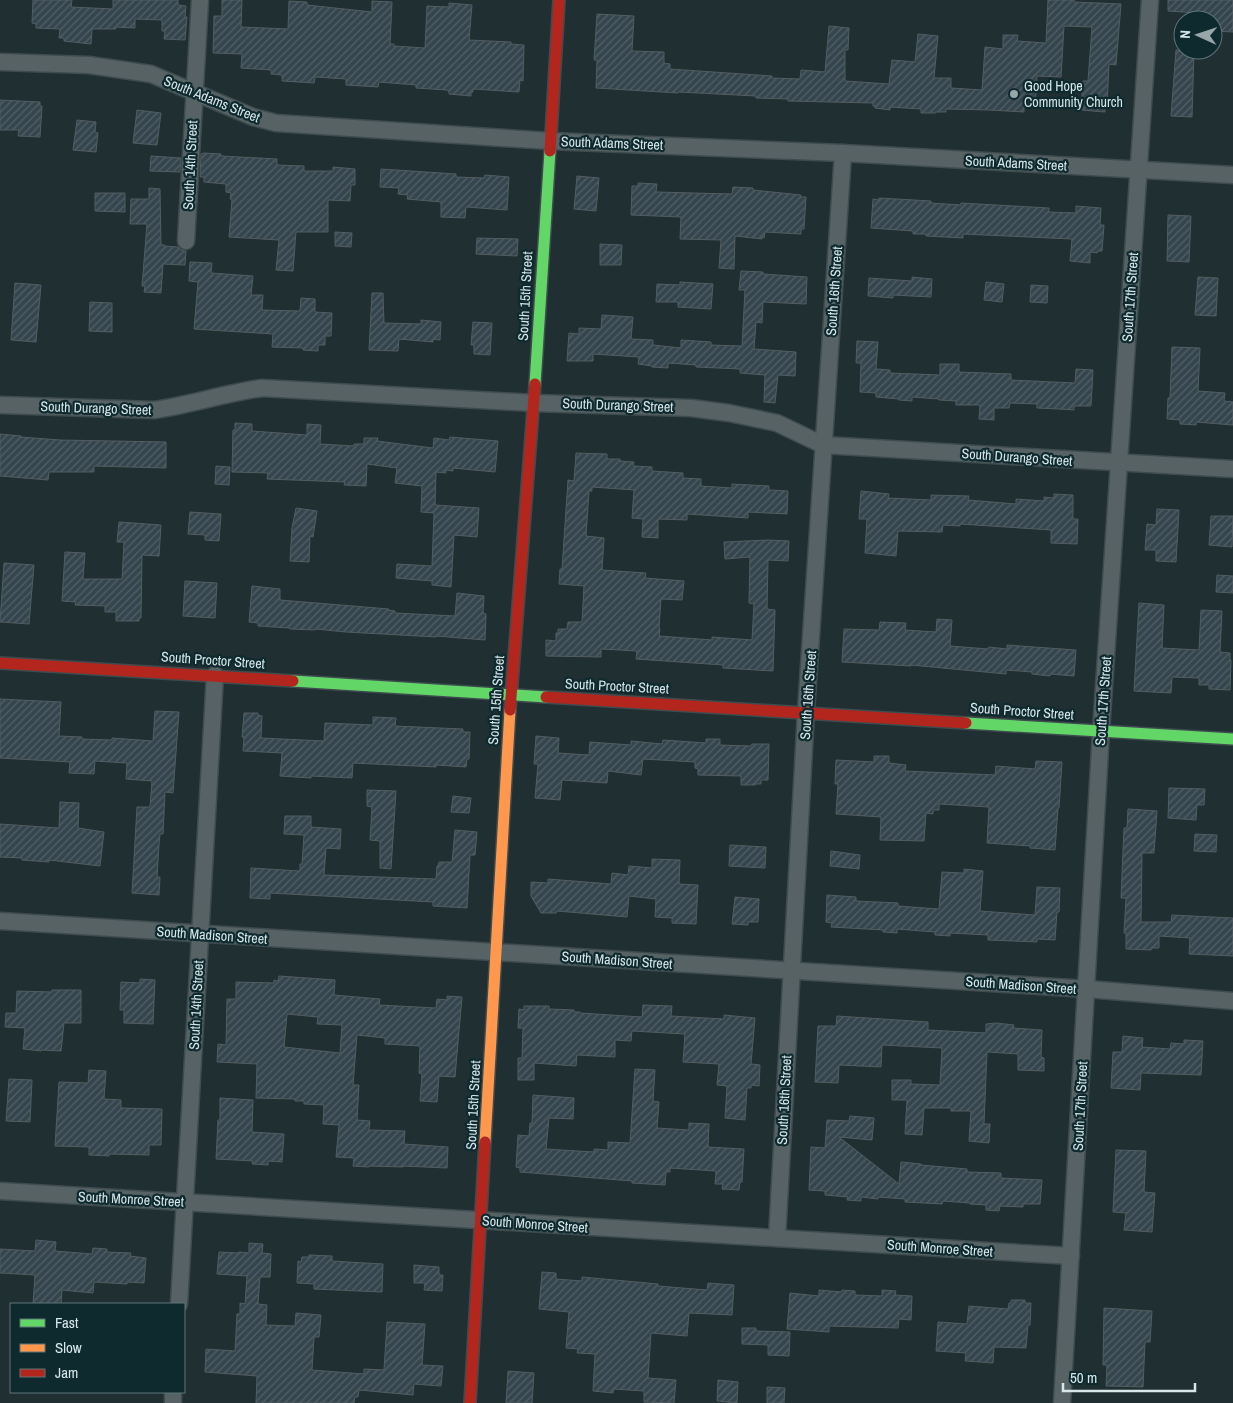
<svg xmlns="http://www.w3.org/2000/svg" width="1233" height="1403" viewBox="0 0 1233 1403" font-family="'Archivo Narrow',sans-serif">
<defs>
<pattern id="building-hatch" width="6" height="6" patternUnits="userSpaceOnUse" patternTransform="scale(1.25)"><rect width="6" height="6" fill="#35454e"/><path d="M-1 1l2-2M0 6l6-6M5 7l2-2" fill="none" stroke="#526068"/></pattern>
</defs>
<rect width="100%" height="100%" fill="#202f32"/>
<g fill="url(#building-hatch)" stroke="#535d61" fill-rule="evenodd">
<path d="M33,0H72L71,7L113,9V0H178V5L186,6L185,17H187L185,40L164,39L165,31H162V20L135,19V28L115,27L116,29H92L91,44L64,41V38H59L60,29L36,28V24L32,23Z"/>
<path d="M222,0H242L241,27L288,29L289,1L307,2V5L372,12V1L392,2L390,44H394V46L425,48L427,6L449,7V3L472,5L469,40L511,42V44L524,45L523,81L520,80L519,92L473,89V92H471V96L449,94V91L447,90L416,88V85L379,82L378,87L346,85V79L315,77L314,83L282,81V75L271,74V70L241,68L242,54L213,53L214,16H222Z"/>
<path d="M1048,0H1074V2L1121,4L1116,65L1109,64L1107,106H1105V112L1081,110L1083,81H1088L1092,27L1064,26L1061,77L1037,76L1035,107L1024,106V112L989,110L946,109V112H936V113H921V109L890,107V110L875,108V106H873V103L788,101V99L756,98V96L678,92V93L596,88L597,60H594L597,14L634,16L632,51L664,52V63L670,64V69L772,76V78L800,79L801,70L825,72L829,26L849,28L848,50H845V81L889,84L892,60L915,62L918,34L938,36L934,78H951V88L982,90L985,47L1003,49V35H1018L1017,41L1046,43Z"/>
<path d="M1168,0H1233V32L1213,31V20H1198V13L1168,11Z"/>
<path d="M1176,50H1194L1192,117L1171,116Z"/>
<path d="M0,100L40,102V106H42L40,137L18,136L19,130H0Z"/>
<path d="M137,110L161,113L157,145L133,143Z"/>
<path d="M77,120L96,122L95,132L98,133L96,152L73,150Z"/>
<path d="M204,153L221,154V156L277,159V165L304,166V171H333V167L355,169V185H351L350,201L328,200V232H296L293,271L276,270L279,240L229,237L232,199H230L231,193L226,192V184L204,182V177H200L201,154Z"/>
<path d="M151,156L181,158L180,172L150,171Z"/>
<path d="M381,169L456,174V177L484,178L485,175L509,177L507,210L466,207L465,218L441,217V202L407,199L408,195L398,194L399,188L380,187Z"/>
<path d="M577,176L599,178L596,211L574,209Z"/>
<path d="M638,183L657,184L656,192L732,194L733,187L753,188V190L801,195V197H806L804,229H801V234L765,232L764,238L762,237V239L735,236L734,269L719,268L721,240L680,239L681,217L631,215L632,186H638Z"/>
<path d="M149,188L160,189L161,245H165L164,246L178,247L181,250L186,251L185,265L163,264L161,293L144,292L145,286H142L147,224H130L131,199H149Z"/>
<path d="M95,193H125V212L95,211Z"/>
<path d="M879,198L931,201V203L961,205V203L1049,208V212L1076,213V206L1101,208L1100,225H1104L1102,251H1098L1097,253L1090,252V263L1070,261L1072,239L963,234V238L926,236V234H913V231L871,228L873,199L879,200Z"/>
<path d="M1168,215L1191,216L1189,262L1167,261Z"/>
<path d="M335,232L352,233L351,247L335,246Z"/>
<path d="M477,238L518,239L517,256L476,254Z"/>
<path d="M600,244L622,245L621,265H600Z"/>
<path d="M190,262L212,263L211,273L253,276L251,295H263L262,310L300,311L301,298L315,299V312L332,313L331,336H325V345H318V351L303,350V348L272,347L273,334L194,329L198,282L189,281Z"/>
<path d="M741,271L763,272V274L807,277L806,304L763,302L762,323L756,322L754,349L796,352L795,376L778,375L775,403L764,402L765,375L740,373V369L696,367V365L668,363V368L652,367V366L638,364L639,357L593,354V361H567L569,333L579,334V328L601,329L602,315L633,317L631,339L653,340V345L681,348V340L711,342V345L742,346L745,290H739Z"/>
<path d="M912,277L932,279L931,297L893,295V298L868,296L869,278L912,281Z"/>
<path d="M1198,277L1218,278L1216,316L1195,315Z"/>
<path d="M680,282L713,284L711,309L678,307V302H656L657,284L680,285Z"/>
<path d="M986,282L1004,284L1002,302L984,300Z"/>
<path d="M15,283L41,285L36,342L11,340Z"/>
<path d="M1031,285L1048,286L1047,303L1030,302Z"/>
<path d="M372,293H383L384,323L421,324V320L441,322L440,340L433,339V342L399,339L398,351L369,350Z"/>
<path d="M90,302L112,303V332L89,331Z"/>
<path d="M473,322L492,323L490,355L474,354V345H471Z"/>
<path d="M857,341L878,342L876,369L890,370V373L940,375V364H959V372L1011,374V380L1075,383L1076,369L1093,370L1091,406H1074V410L1059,409L1037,408V404L1010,403L1009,408H994V420L979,419L980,405H956V401L939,400V399L912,397V401L899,400V399L876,397V393L860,392L861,363H856Z"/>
<path d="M1172,347L1200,348L1198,391L1225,393L1224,401L1233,402V425L1196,422V425L1180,424V420L1167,419L1168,398H1170Z"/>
<path d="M235,423L252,424V431L307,435V424L321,425L320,444L354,446V444H364V438H378L377,441L433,448L434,438L449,440L450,437L498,441L495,472L453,468V471L446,470V473L436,472L435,505L479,508L477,537L454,535L451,587L432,585V581L396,578L397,564L432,566L434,513L421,512L422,486L395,483L397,468L367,464L366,486L344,485L345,482L267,479L268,473L232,472L233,430H235Z"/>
<path d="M0,434L21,436V437L60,440L166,442V468L94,466V472H49L48,480L0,476Z"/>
<path d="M576,453L607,454V459H620V461L634,462L633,466L652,467V471L683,473V478L701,479V486L732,488V484L769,486V490L788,491L787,514L748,512V518L687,514V520L658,519V538L642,537L643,519L632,518L634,490L592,487V491H589L586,536L604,538L602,570L646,573L645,578L684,581L682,600L661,599L659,628L660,629L659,636L712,640V637L752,640L754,604L749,603L750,557L725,559L724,542L768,540L789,541L788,561L768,560L767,609L775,610L773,671L723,668V665L636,659L637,651L601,649V657L546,656V640L556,641V633H558V629H567L568,622H582L584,586L559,584L560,569H562L568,480L574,481Z"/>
<path d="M216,466L230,467L229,485L215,484Z"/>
<path d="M861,491L889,494L888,498L931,500V495L969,496L968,500L1016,504V499L1044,501V497L1054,498V494L1073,495V519H1078L1077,544L1051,543V530L960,524V526L943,525L942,532L898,531L896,556L865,553L867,519H859Z"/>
<path d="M296,508L317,511L313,537L310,536L309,562L290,561L292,528Z"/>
<path d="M1157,509L1179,510L1176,562L1156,561V550H1145L1147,524L1156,525Z"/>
<path d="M190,512L221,514L219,541L205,540V535L188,534Z"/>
<path d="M1211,516H1233L1232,547L1209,545Z"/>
<path d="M119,522L161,525L159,556L142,555L141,618H139V621H116V612H105V606L75,605L76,602L62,601L65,552L85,553L83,579H122L124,542H117Z"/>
<path d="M4,563L34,565L29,624L0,622Z"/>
<path d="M1217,575L1233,576V593L1216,592Z"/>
<path d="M185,581L217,583L215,618L183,616Z"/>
<path d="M252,586L280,589V600L389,609L388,610L395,611V613L455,616L457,593L484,596L483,613L486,614V616L485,640L436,636V637L346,632L315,629V630L290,629V628L258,626V623L249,622Z"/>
<path d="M1139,603L1164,605L1162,648L1199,650L1201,610L1222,611L1220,652L1230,653V660H1231L1230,690L1209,689V685H1199V678L1172,677L1171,693L1134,691Z"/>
<path d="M937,619L952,620L950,646L988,649L989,647L1007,649V645L1076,650L1074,676L1050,674V676L1032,674V672L1006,670V674L911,665V666L842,662L844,629L879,630L880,622L906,623L905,630L936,632Z"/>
<path d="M0,699L61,702L59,736L82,737V739L112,740V738L153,741L155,711L179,712L173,793L165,792L163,834H160L159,845L157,877H160L159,895L132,893L137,807H150L152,781L126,779L127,763L95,761L94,774L69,773L70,762L0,758Z"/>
<path d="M244,713H258V715L262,716L261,738L324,741L325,723L373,725V717L396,718L395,726L463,729V732H470L469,759H467L466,767L436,765V767L353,763L352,778L311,776V778L280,776L282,753L243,751L244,737H242Z"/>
<path d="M536,736L559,738L558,753L589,755L590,742L631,745V741L662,744L663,740L706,743V739H720V745L751,746L752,744H769L768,780H761V784H755V785H741V776L698,775V769L695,768V762L643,759L641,775L608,771L607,783L562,780L560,800L535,798L538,764H534Z"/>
<path d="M874,756H889V763L906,765L905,771L995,775L996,766L1035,769L1036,761L1062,762L1059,808H1058L1055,850L1030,848V846L987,843L989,807L939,804V810H933V814L926,813L924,841L880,840L881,817L836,814L838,784H835L836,760L874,762Z"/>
<path d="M1169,788L1205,789L1204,805H1197L1196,820L1168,818Z"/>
<path d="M367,790L396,791L391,869L380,868V841L370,840L372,807L367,806Z"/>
<path d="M453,796L471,798L469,813L451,812Z"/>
<path d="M60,802L79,803L78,828L104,832L100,866L49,860V862L22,860V858L0,857V824L59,828Z"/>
<path d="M1128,809L1157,811L1154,853H1142L1141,922H1171L1172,915L1233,918V956L1189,954L1190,938L1159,936V948H1152L1151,950L1126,949V933H1124L1126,898H1121L1122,874L1124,828H1127Z"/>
<path d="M285,816H311V827L341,829L340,849L326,848L324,875L436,879L437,866H438L439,862H452L455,830L477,832L475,855H470L467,908L433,906V902L270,893V899L250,898L251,868L300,871V864H302L304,835L284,834Z"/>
<path d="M1195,834L1217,835L1216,852L1194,851Z"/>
<path d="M730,845L766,847L765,868L729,866Z"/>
<path d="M831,851L860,855L859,869L830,866Z"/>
<path d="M652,859L680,860L679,884L698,885L696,924L672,923V918L655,917L656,899L629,896L627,917L557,911L556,913H541L531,896V882L548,883V879L611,884L612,873L628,875L629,866L652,868Z"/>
<path d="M964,869L983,871L980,911L1035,915L1037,887L1060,888L1059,912H1057L1055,940L1037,939V942L988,940V935L950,933V936L935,935V932L897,929V933L883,932V930L831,927L832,923L826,922L827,895L856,897V901L898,903V906L939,909L942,872L962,873H964Z"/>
<path d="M735,897L759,899L758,922H748V925L732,924Z"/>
<path d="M279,976L335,980L334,995L380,999L379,1005L436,1008L437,999L447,1000V996L462,997L455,1077L439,1076L437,1102L420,1101L422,1074L419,1073L420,1046L385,1044V1038L357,1035L353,1085H359L357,1120L370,1121L369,1130L405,1131L404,1144L448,1147L447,1168L403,1166V1167L369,1166V1167L353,1166L354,1158L336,1157L339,1125L323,1124L324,1105L304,1104V1101H295V1099L256,1098L257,1064L217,1062L218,1044L226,1045L227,999H236V982L274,983V980L278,981ZM287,1014L318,1017L317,1024L342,1025L340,1053L284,1047Z"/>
<path d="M140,979L155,980L153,1024L124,1023V1010H120L121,982L140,983Z"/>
<path d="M52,990H81V1023H64L61,1051L41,1050V1051L23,1049L25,1028L5,1027L6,1013H16L17,991L52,992Z"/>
<path d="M643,1005L672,1006L671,1016L724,1019V1015L755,1018L751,1064L760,1065L759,1086L751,1085V1088H747L745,1120L725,1118L727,1086L717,1085L719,1064L683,1062L685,1034L632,1031L631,1041L615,1040V1057L577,1055L576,1066L534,1063V1080H518V1058H522L523,1028H518L519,1009L524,1010V1006H549V1009L574,1010V1012H580V1013L642,1017Z"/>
<path d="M837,1016L928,1022V1030L986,1033V1024L996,1023L1014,1025L1013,1028L1042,1030L1041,1057L1044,1058V1071L1018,1070V1054L987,1052L984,1124H990L989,1143L969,1141L971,1111H951V1108H924L922,1135L905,1134L907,1100H892V1080H911V1084L940,1085L942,1048L882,1045L881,1067L839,1065L838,1083L815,1082L818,1026H836Z"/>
<path d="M1123,1036L1143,1038L1142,1047L1170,1049L1171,1043L1184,1044V1040L1203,1041L1201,1075L1141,1073L1140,1090L1111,1088L1113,1052H1122Z"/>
<path d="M635,1069L655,1070L653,1101L659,1102L657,1128L689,1130V1123L709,1124L708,1147L744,1149L742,1182H740L739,1190L722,1189L723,1184H715L716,1171L670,1168V1172H666L665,1185L632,1183V1181L520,1172V1168L516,1167L518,1135L529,1136L530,1123H532L533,1095L574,1098L573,1119L549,1118L546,1149L594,1152V1149L608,1150V1142L630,1143Z"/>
<path d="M89,1070L106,1071L104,1099L121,1100V1108L162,1109L161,1145H149V1155L109,1154V1156L89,1155V1147L55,1146L59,1082L88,1083Z"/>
<path d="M9,1079L32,1080L30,1122L6,1121Z"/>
<path d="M220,1098L253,1100L252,1132L284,1134L282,1162L268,1161V1165L252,1164L253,1161L216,1159L218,1120H220Z"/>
<path d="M850,1116L874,1118L872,1140L839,1137L899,1184L901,1162L921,1164V1165L967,1169V1172L1001,1173V1178L1042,1180L1040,1204H1023V1207L1000,1206L999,1211L986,1210V1205L970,1204V1203L943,1201L942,1204L905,1202V1199L878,1197V1199L861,1197V1201L847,1200L848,1197L825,1195V1191L809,1190L811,1147L825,1148L827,1120L849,1121Z"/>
<path d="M1116,1150L1146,1151L1144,1192L1155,1193L1152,1232L1124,1230L1126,1213L1113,1212Z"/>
<path d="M36,1240L56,1242L55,1251L92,1254L93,1248L107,1249V1252L131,1253L130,1256L146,1258L144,1283L127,1282V1284L94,1282L93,1293L62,1290L61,1304H33L35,1275L0,1273V1249L35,1251Z"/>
<path d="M249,1243L263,1244L262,1253L271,1254L270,1277H260L258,1304L267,1305L266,1325L295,1326L296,1313L321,1315L319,1337H314L312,1370L364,1374V1369L384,1370L387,1322L425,1324L422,1365L443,1366L441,1386L414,1384L413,1395L359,1390L358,1397H355L354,1403H256L257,1376L205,1372L206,1349L235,1351L237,1314H240V1303L245,1304L247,1276L217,1274L219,1252L239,1253V1252L249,1253Z"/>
<path d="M309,1255L332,1256V1261L383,1264L382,1292L314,1289V1284L297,1283L298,1261L301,1262L302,1257H309Z"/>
<path d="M414,1265L439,1267V1275H443L442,1291L424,1290L425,1283H414Z"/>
<path d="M542,1272L556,1273V1279L582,1281V1277L658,1284V1286L707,1290L708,1283L734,1285L732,1315L689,1313L687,1336L651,1333L648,1378L676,1380L674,1403L644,1402V1391L614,1389L613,1393L593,1391L595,1354L577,1353L578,1349L566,1348L569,1312L539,1309Z"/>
<path d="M819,1290L842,1292V1290L855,1291V1295L882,1296V1290L896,1291L895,1295L912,1296L911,1320L899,1319L898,1328L829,1326V1332L787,1329L790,1293L819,1296Z"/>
<path d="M1011,1300H1025V1303H1031L1030,1325H1028L1026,1348L994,1347L993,1363L965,1361L966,1353L936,1351L938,1322L967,1324L969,1306L1008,1309L1009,1303H1011Z"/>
<path d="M1104,1308L1152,1311L1150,1342H1145L1143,1387L1106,1386L1107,1365H1103Z"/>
<path d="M742,1328H756V1331L790,1332L789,1356L768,1355V1345L742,1344Z"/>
<path d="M508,1371L534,1373L532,1403H506Z"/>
<path d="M718,1380L738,1382L737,1403L717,1401Z"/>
<path d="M767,1387L785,1388L784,1403H767Z"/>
</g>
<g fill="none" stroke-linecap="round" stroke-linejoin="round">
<defs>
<g id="street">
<path d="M0,62L89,65L151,74L253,117L276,123L550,141L843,153L1233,175"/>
<path d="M186,241L200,0"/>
<path d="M0,405L154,410C190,405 225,393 262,388L534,403L691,408L729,413L777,423L823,445L1233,469"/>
<path d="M0,921L1087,989L1233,1001"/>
<path d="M0,1191L1071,1256"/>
<path d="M777,1238L806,712L843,153"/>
<path d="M179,1304L215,675"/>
<path d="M173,1403V1392"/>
<path d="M1062,1403L1101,731L1150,0"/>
</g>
<g id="fast">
<path d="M535,384L550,151"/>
<path d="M293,681L546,697"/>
<path d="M966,723L1233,739"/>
</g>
<path id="slow" d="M485,1142L510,710"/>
<g id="jam">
<path d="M550,151L559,0"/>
<path d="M0,663L293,681"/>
<path d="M546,697L966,723"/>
<path d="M510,710L535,384"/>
<path d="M470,1403L485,1142"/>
</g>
</defs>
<use href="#street" stroke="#3f4c4f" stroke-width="19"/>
<use href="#fast" stroke="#3f4c4f" stroke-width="14"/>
<use href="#slow" stroke="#3f4c4f" stroke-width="14"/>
<use href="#jam" stroke="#3f4c4f" stroke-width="14"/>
<use href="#street" stroke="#576264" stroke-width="16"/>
<use href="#fast" stroke="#63d668" stroke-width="11"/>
<use href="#slow" stroke="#ff974d" stroke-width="11"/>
<use href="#jam" stroke="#b3261e" stroke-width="11"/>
</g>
<circle fill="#96a6a9" stroke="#0e2a2f" stroke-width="2" cx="1014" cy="94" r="5"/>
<g text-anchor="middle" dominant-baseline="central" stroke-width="4.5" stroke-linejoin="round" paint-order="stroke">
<g font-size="14" fill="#d6e6e9" stroke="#0e2a2f" text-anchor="start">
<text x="1024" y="86">Good Hope<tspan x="1024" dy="16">Community Church</tspan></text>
</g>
<g font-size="14" fill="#d6e6e9" stroke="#0e2a2f">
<text transform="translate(212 99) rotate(22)">South Adams Street</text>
<text transform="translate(612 143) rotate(2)">South Adams Street</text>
<text transform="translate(1016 163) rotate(3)">South Adams Street</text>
<text transform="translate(190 165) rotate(-87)">South 14th Street</text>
<text transform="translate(834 291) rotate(-86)">South 16th Street</text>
<text transform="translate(525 296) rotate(-87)">South 15th Street</text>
<text transform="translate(1130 297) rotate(-86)">South 17th Street</text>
<text transform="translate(618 405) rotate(2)">South Durango Street</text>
<text transform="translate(96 408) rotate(2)">South Durango Street</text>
<text transform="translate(1017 457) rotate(4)">South Durango Street</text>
<text transform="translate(213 660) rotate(4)">South Proctor Street</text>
<text transform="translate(617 686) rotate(3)">South Proctor Street</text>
<text transform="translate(808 695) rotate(-86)">South 16th Street</text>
<text transform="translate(496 700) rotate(-86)">South 15th Street</text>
<text transform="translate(1103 701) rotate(-86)">South 17th Street</text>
<text transform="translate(1022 711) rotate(4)">South Proctor Street</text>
<text transform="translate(212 935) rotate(4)">South Madison Street</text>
<text transform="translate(617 960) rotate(4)">South Madison Street</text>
<text transform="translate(1021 985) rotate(4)">South Madison Street</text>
<text transform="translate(196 1005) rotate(-87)">South 14th Street</text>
<text transform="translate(784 1100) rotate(-87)">South 16th Street</text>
<text transform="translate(473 1105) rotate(-87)">South 15th Street</text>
<text transform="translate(1080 1106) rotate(-87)">South 17th Street</text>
<text transform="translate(131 1199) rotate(3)">South Monroe Street</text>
<text transform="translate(535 1224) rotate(4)">South Monroe Street</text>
<text transform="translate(940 1248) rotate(4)">South Monroe Street</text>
</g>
</g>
<rect x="10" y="1303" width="175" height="90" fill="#0e2a2f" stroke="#5e7579"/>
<rect x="20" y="1319" width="25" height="8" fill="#63d668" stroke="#5e7579"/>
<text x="55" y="1328" font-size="15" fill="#d6e6e9">Fast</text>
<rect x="20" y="1344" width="25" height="8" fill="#ff974d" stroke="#5e7579"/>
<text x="55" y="1353" font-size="15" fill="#d6e6e9">Slow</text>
<rect x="20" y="1369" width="25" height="8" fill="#b3261e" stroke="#5e7579"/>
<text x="55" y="1378" font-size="15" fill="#d6e6e9">Jam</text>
<g transform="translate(1198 35) rotate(273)"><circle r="24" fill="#0e2a2f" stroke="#5e7579"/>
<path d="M0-4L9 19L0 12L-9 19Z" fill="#96a6a9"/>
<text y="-8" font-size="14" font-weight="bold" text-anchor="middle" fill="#d6e6e9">N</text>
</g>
<path d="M1063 1383v8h132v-8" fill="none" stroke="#d6e6e9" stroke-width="2.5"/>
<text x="1070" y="1383" font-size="15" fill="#d6e6e9" stroke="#0e2a2f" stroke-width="4" paint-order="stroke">50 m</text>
</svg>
